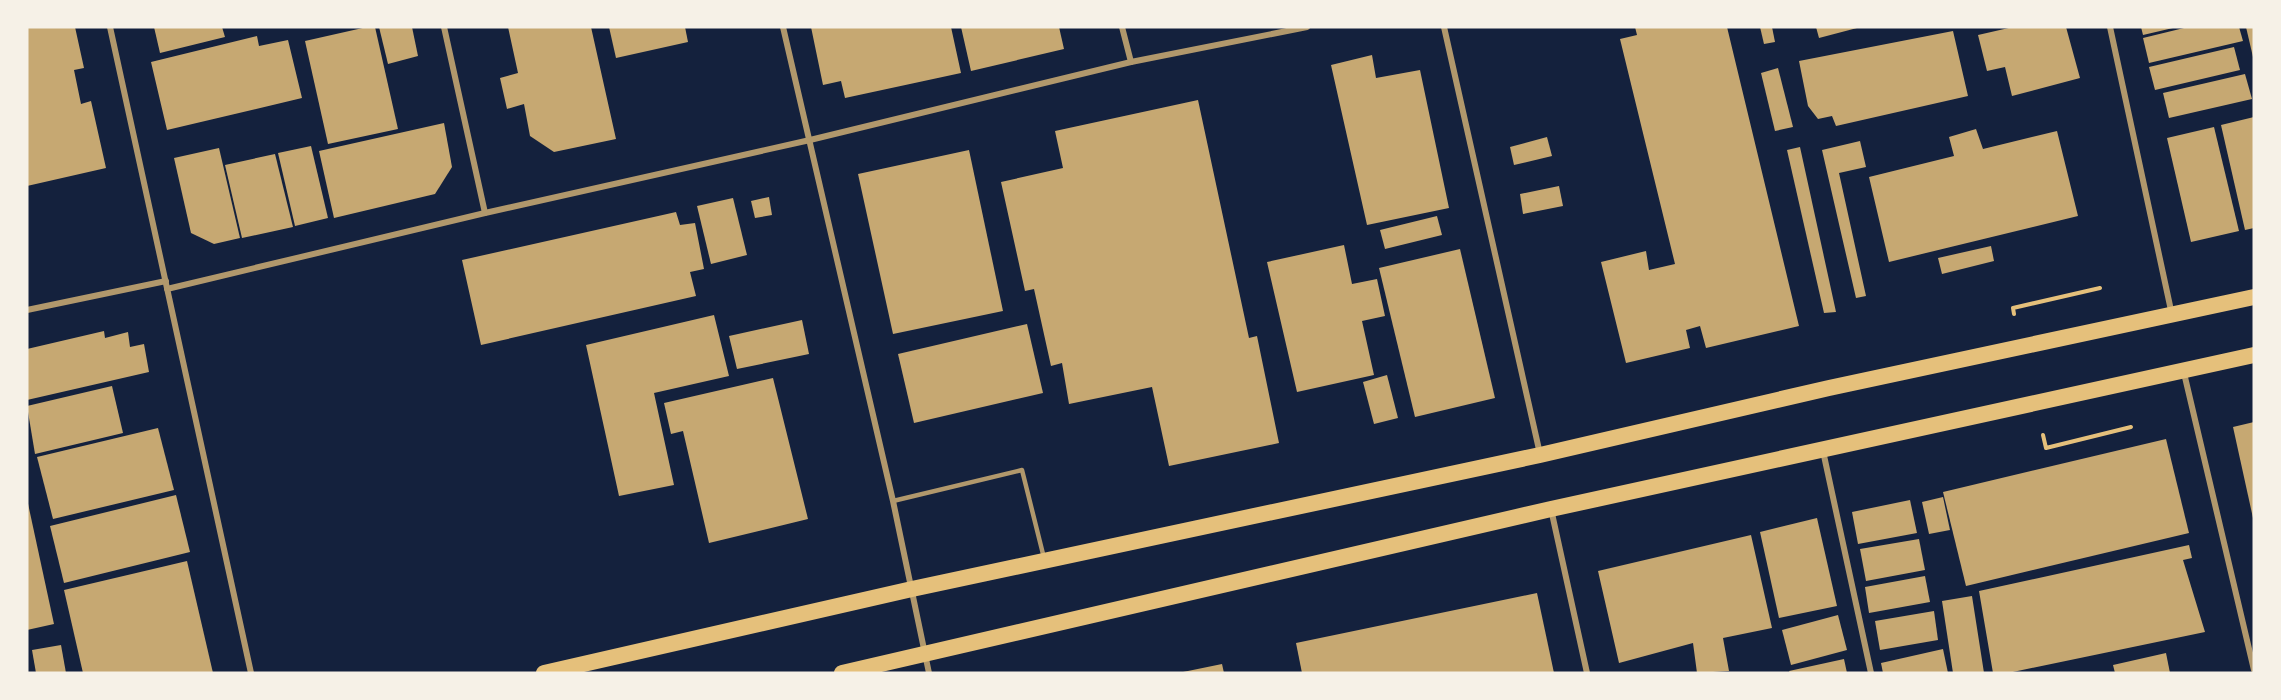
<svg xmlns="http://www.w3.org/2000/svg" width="2281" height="700" viewBox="0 0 2281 700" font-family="'Titillium Web',sans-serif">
<rect width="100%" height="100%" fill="#14213d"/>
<g fill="#c6a872">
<path d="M27,27H75L84,68L74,70L81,104L91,101L106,168L27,186Z"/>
<path d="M154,27H222L225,37L160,53Z"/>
<path d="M367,27H375L398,129L328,144L305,41Z"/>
<path d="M379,27H412L418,56L388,64Z"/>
<path d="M508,27H591L616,139L554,152L530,136L524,104L507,109L500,78L518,73Z"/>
<path d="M609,27H685L688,42L616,58Z"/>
<path d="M811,27H951L961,73L845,98L841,81L823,85Z"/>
<path d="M961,27H1059L1064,49L971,71Z"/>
<path d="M1635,27H1727L1799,326L1706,348L1700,326L1686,330L1690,348L1626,363L1601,262L1646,251L1649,270L1675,264L1620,39L1637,35Z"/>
<path d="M1760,27H1772L1775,42L1764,44Z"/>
<path d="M1816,27H1857V28L1819,38Z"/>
<path d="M2013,27H2066L2080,78L2012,96L2005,67L1987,71L1978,35Z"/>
<path d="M2141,27H2173V28L2143,35Z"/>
<path d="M2188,27H2239L2243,41L2149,63L2143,38Z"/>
<path d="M2246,27H2254V57H2253Z"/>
<path d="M1953,31L1968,96L1836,126L1832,116L1818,119L1808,106L1799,61Z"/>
<path d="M257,36L259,46L288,40L302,98L167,130L151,62Z"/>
<path d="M2234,47L2240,70L2155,90L2149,67Z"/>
<path d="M1372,55L1376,78L1420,70L1449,208L1367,225L1331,65Z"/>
<path d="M1778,68L1793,127L1775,131L1761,73Z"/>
<path d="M2245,74L2252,99L2169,118L2163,93Z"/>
<path d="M1198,100L1249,338L1257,336L1279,443L1169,466L1152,387L1069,404L1062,363L1051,366L1034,289L1025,291L1001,182L1063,168L1055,131Z"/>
<path d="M2254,117V228L2245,230L2221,125Z"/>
<path d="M444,123L452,167L435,194L334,218L319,151Z"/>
<path d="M2214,127L2239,231L2191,242L2167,138Z"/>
<path d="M1976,129L1983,149L2057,131L2078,216L1889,262L1869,177L1954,156L1949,137Z"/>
<path d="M1547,137L1552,156L1514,165L1510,147Z"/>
<path d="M1860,141L1866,167L1839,173L1866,296L1856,298L1822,150Z"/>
<path d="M311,146L328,218L295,226L278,153Z"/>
<path d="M1800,147L1836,312L1824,313L1787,150Z"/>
<path d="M219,148L240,238L214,244L191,233L174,158Z"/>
<path d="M969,150L1003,311L893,334L858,174Z"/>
<path d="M275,154L293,227L242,238L225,165Z"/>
<path d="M1559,186L1563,206L1523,214L1520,194Z"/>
<path d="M769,197L772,215L755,218L751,201Z"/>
<path d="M733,198L747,255L711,264L697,206Z"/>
<path d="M676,212L680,225L695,223L704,269L690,272L696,296L481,345L462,260Z"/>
<path d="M1437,216L1442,235L1385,249L1380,230Z"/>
<path d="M1344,245L1352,284L1377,279L1385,316L1362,321L1374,375L1297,392L1267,262Z"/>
<path d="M1991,246L1994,261L1942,274L1938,258Z"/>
<path d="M1460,249L1495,398L1415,417L1379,268Z"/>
<path d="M714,315L729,376L654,393L674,485L619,496L586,345Z"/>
<path d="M802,320L809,354L737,369L729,336Z"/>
<path d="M1027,324L1043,393L914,423L898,354Z"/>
<path d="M104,331L105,338L128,332L130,347L144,344L149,372L27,400V349Z"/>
<path d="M1387,375L1398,418L1374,424L1363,382Z"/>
<path d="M773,378L808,519L709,543L683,431L671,434L664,403Z"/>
<path d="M112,386L123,433L35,454L27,406Z"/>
<path d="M2254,422V518H2253L2233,427Z"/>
<path d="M158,428L174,490L53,519L37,457Z"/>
<path d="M2166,439L2189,533L1966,586L1943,492Z"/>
<path d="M176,495L190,552L64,583L50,526Z"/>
<path d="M1943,497L1950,530L1929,534L1922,502Z"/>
<path d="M27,499L54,624L27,630Z"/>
<path d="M1910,500L1917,533L1858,544L1852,512Z"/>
<path d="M1817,518L1837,606L1779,618L1760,532Z"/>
<path d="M1751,535L1772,628L1723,638L1729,671L1697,673L1693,643L1619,663L1598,571Z"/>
<path d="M1919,539L1925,570L1866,581L1860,549Z"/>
<path d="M2189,545L2192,558L2183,560L2205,632L2008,673H1993L1979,591Z"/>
<path d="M187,561L213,673H83L64,590Z"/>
<path d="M1925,576L1930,602L1869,613L1865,587Z"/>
<path d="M1537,593L1554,673H1302L1296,643Z"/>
<path d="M1972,596L1984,673H1953L1942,601Z"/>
<path d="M1934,611L1938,640L1880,650L1875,621Z"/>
<path d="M1838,615L1847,650L1791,665L1782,630Z"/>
<path d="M61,645L66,673H36L32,650Z"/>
<path d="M1943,649L1948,673H1883L1881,663Z"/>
<path d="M2166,653L2170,673H2115L2113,665Z"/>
<path d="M1844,659L1847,673H1790L1789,671Z"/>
<path d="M1222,664L1224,673H1183V672Z"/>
</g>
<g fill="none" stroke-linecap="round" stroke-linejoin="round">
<g stroke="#e5c07b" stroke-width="4">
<path d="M2014,314L2013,308L2100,288"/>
<path d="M2043,435L2046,448L2131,427"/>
</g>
<path stroke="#b1986c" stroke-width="4.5" d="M893,501L1022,470L1044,558"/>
<g stroke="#b1986c" stroke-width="6">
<path d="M110,27L251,673"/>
<path d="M444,27L485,213"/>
<path d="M783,27L893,501L929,673"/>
<path d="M1122,27L1131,62"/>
<path d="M1444,27L1540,454"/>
<path d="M2110,27L2172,315"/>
<path d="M167,289L485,213L810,140L1131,62L1307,27"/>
<path d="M27,310L166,281"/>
<path d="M2184,373L2254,670"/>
<path d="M1823,451L1871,673"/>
<path d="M1551,509L1587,673"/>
</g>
<g stroke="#e5c07b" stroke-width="16">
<path d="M544,673L912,589L1540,455L1829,388L2254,297"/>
<path d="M842,673L1551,509L2254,355"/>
</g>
</g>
<rect width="2281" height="700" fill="none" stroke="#f6f1e7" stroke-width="57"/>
</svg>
